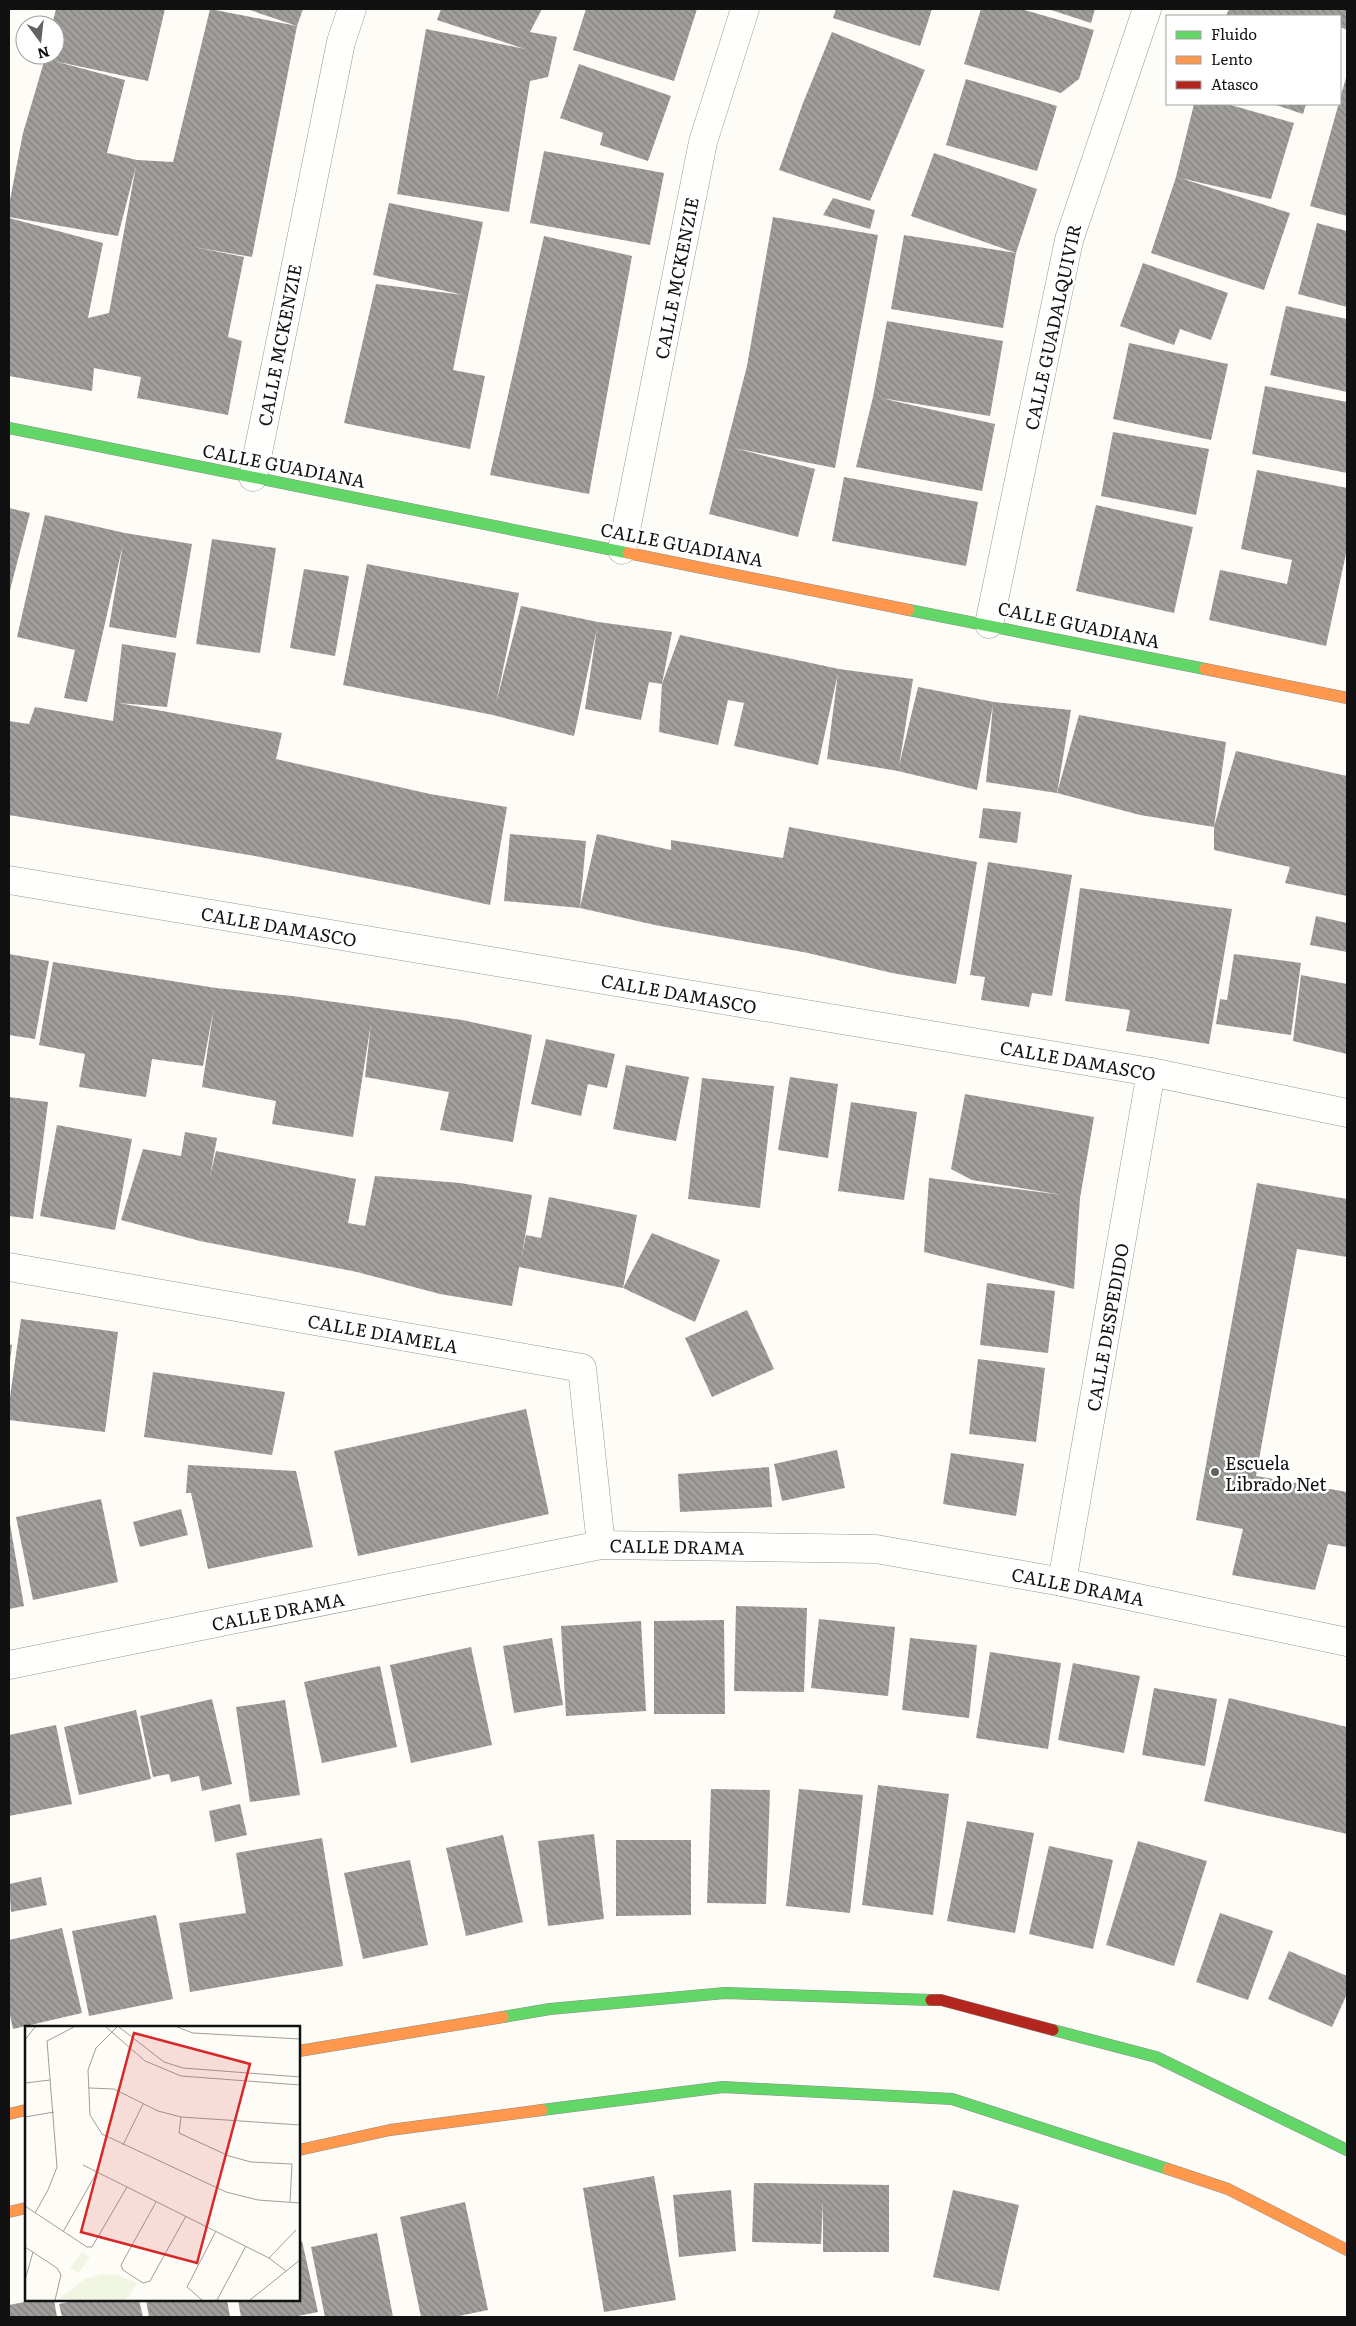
<svg xmlns="http://www.w3.org/2000/svg" width="1356" height="2326" viewBox="0 0 1356 2326" font-family="Literata,serif">
<defs>
<pattern id="building-back-hatch" width="6" height="6" patternUnits="userSpaceOnUse" patternTransform="scale(1.25)"><rect width="6" height="6" fill="#a19f9c"/><path d="M-1 5l2 2M0 0l6 6M5-1l2 2" fill="none" stroke="#82807e"/></pattern>
</defs>
<rect width="100%" height="100%" fill="#fdfcf7"/>
<g fill="url(#building-back-hatch)">
<path d="M56,9H165L148,81L54,61L125,80L107,153L137,160L173,162L210,9L297,26L252,257L194,247L244,257L228,337L242,341L228,415L137,398L141,377L94,368L92,391L9,376V218L103,243L88,318L109,313L136,166L118,236L9,217V205L23,133L46,55H55V25H52Z"/>
<path d="M247,9H303L297,26Z"/>
<path d="M441,9H542L530,32L557,37L548,77L530,81L509,212L397,194L426,29L525,49L437,20Z"/>
<path d="M586,9H697L674,81L573,50Z"/>
<path d="M836,9H932L920,46L833,18Z"/>
<path d="M981,9H1021L1094,30L1079,79L1061,93L964,64Z"/>
<path d="M1048,9H1095L1091,23Z"/>
<path d="M1229,9H1347V30L1340,27V16H1226Z"/>
<path d="M832,32L925,70L870,201L779,170L803,103Z"/>
<path d="M579,64L671,96L648,161L600,145L603,133L560,118Z"/>
<path d="M1347,74V216L1310,206Z"/>
<path d="M966,79L1057,106L1037,171L946,145Z"/>
<path d="M1194,104H1227L1294,123L1271,199L1180,178L1290,213L1264,290L1151,253L1176,177Z"/>
<path d="M1273,104H1306L1303,114Z"/>
<path d="M544,151L664,173L650,245L530,223Z"/>
<path d="M934,153L1037,189L1016,253L1003,328L891,309L904,235L1016,253L911,216Z"/>
<path d="M833,198L875,210L870,229L823,215Z"/>
<path d="M389,203L483,222L453,370L485,376L470,449L344,423L376,284L464,295L373,275Z"/>
<path d="M773,217L878,235L835,468L734,448L815,469L798,537L709,514L747,366Z"/>
<path d="M1317,223L1347,231V307L1298,294Z"/>
<path d="M544,236L632,256L589,494L490,475Z"/>
<path d="M1143,263L1228,293L1211,340L1180,329L1174,345L1120,326Z"/>
<path d="M1286,306L1347,319V392L1270,375Z"/>
<path d="M887,321L1003,341L990,416L881,398L995,424L982,491L856,467L873,397Z"/>
<path d="M1129,343L1228,364L1211,440L1113,419Z"/>
<path d="M1265,386L1347,402V473L1252,454Z"/>
<path d="M1113,432L1209,449L1196,515L1101,496Z"/>
<path d="M1257,470L1347,488V549L1326,646L1209,620L1220,570L1287,584L1292,560L1241,549Z"/>
<path d="M844,477L978,502L966,566L832,541Z"/>
<path d="M1096,505L1193,527L1174,613L1076,591Z"/>
<path d="M9,508L30,513L9,594Z"/>
<path d="M45,515L125,533L192,544L176,638L109,627L123,544L87,702L64,698L75,650L17,637Z"/>
<path d="M212,539L276,548L260,653L196,644Z"/>
<path d="M367,564L519,593L496,703L521,606L598,622L672,632L662,684L649,682L641,720L585,709L597,628L574,736L493,715L343,685Z"/>
<path d="M304,569L349,576L335,656L290,648Z"/>
<path d="M680,635L839,669L913,679L899,766L918,687L994,702L1071,710L1057,793L986,782L993,705L977,790L898,771L827,759L838,673L818,765L734,746L744,703L728,700L718,745L659,732L662,684Z"/>
<path d="M122,644L176,653L167,707L119,703L282,733L276,759L430,794L507,807L490,905L410,887L255,856L9,815V721L29,724L35,707L113,721Z"/>
<path d="M1079,715L1226,742L1214,827L1140,815L1057,793Z"/>
<path d="M1236,751L1347,776V896L1285,883L1290,867L1214,850V827Z"/>
<path d="M983,808L1021,812L1017,843L979,838Z"/>
<path d="M789,827L977,862L956,984L892,973L808,953L655,925L580,908L504,901L510,834L586,841L580,908L597,834L671,850V840L783,858Z"/>
<path d="M988,862L1072,875L1052,996L1032,993L1029,1007L981,1000L985,977L970,975Z"/>
<path d="M1080,888L1232,909L1209,1044L1126,1031L1130,1010L1065,1001Z"/>
<path d="M1316,916L1347,923V952L1310,945Z"/>
<path d="M9,954L49,961L35,1039L9,1035Z"/>
<path d="M1234,954L1301,963L1291,1035L1216,1024L1220,999L1227,1000Z"/>
<path d="M53,962L216,988L292,996L462,1020L532,1035L513,1142L440,1130L449,1092L365,1077L371,1023L353,1137L272,1124L276,1101L202,1087L214,1007L203,1066L152,1059L146,1097L79,1087L85,1054L39,1045Z"/>
<path d="M1301,975L1347,984V1054L1293,1041Z"/>
<path d="M546,1039L615,1054L607,1088L588,1084L581,1116L531,1104Z"/>
<path d="M626,1065L689,1077L676,1141L613,1129Z"/>
<path d="M790,1077L838,1084L828,1158L778,1150Z"/>
<path d="M702,1078L774,1086L760,1208L688,1199Z"/>
<path d="M965,1094L1094,1117L1080,1198L1074,1289L924,1252L929,1178L1063,1195L972,1180L951,1169Z"/>
<path d="M9,1097L48,1102L33,1219L9,1216Z"/>
<path d="M851,1102L917,1112L904,1200L838,1191Z"/>
<path d="M57,1125L132,1139L115,1230L40,1216Z"/>
<path d="M185,1132L217,1138L210,1176L216,1151L356,1179L348,1223L365,1226L375,1176L460,1183L532,1195L521,1261L526,1235L541,1238L549,1197L637,1215L623,1288L519,1267L512,1306L440,1294L357,1272L200,1241L121,1220L143,1149L181,1156Z"/>
<path d="M1257,1183L1347,1199V1257L1297,1249L1256,1476L1347,1492V1547L1328,1544L1315,1590L1232,1575L1243,1529L1196,1520Z"/>
<path d="M652,1233L720,1260L695,1322L623,1288Z"/>
<path d="M987,1283L1055,1291L1048,1353L980,1345Z"/>
<path d="M747,1310L774,1369L712,1397L685,1338Z"/>
<path d="M21,1319L118,1332L105,1432L9,1420V1404Z"/>
<path d="M9,1344L12,1345L10,1361H9Z"/>
<path d="M978,1359L1045,1368L1036,1442L969,1434Z"/>
<path d="M153,1372L285,1392L272,1455L144,1437Z"/>
<path d="M526,1409L549,1514L358,1556L334,1451Z"/>
<path d="M837,1450L845,1488L782,1501L774,1464Z"/>
<path d="M951,1453L1024,1464L1016,1516L943,1504Z"/>
<path d="M188,1465L296,1471L313,1547L208,1569L191,1493H186Z"/>
<path d="M769,1467L772,1507L680,1512L678,1474Z"/>
<path d="M101,1499L118,1582L33,1600L16,1517Z"/>
<path d="M181,1509L188,1535L140,1547L133,1522Z"/>
<path d="M9,1524H10L24,1606L9,1609Z"/>
<path d="M736,1606L807,1608L804,1692L734,1691Z"/>
<path d="M819,1619L895,1627L888,1696L811,1688Z"/>
<path d="M724,1620L725,1714H654V1621Z"/>
<path d="M641,1621L646,1711L566,1716L561,1626Z"/>
<path d="M552,1638L563,1705L514,1713L503,1646Z"/>
<path d="M910,1638L977,1645L969,1718L902,1710Z"/>
<path d="M471,1647L492,1745L411,1763L390,1665Z"/>
<path d="M990,1652L1061,1663L1048,1749L976,1738Z"/>
<path d="M1073,1663L1140,1676L1124,1753L1058,1740Z"/>
<path d="M380,1666L397,1747L322,1763L304,1682Z"/>
<path d="M1154,1688L1217,1699L1205,1766L1142,1755Z"/>
<path d="M1229,1698L1347,1727V1834L1204,1801Z"/>
<path d="M212,1699L232,1784L202,1791L199,1776L171,1782L169,1774L153,1777L140,1716Z"/>
<path d="M285,1700L300,1795L250,1802L236,1707Z"/>
<path d="M136,1710L151,1779L79,1795L64,1727Z"/>
<path d="M56,1725L72,1804L9,1816V1735Z"/>
<path d="M878,1785L949,1794L933,1915L862,1905Z"/>
<path d="M711,1789L770,1790L766,1904L707,1903Z"/>
<path d="M799,1789L863,1795L850,1913L786,1906Z"/>
<path d="M240,1804L247,1835L215,1842L209,1811Z"/>
<path d="M967,1821L1034,1833L1015,1933L947,1921Z"/>
<path d="M594,1834L604,1919L548,1926L538,1841Z"/>
<path d="M503,1835L523,1922L466,1936L446,1848Z"/>
<path d="M322,1838L343,1966L190,1992L179,1923L246,1913L236,1853Z"/>
<path d="M616,1840H691V1915L616,1916Z"/>
<path d="M1138,1841L1207,1861L1174,1966L1106,1945Z"/>
<path d="M1049,1846L1113,1860L1093,1949L1029,1934Z"/>
<path d="M410,1860L428,1945L363,1959L344,1873Z"/>
<path d="M41,1877L47,1905L11,1912L9,1884Z"/>
<path d="M1220,1913L1273,1931L1248,2000L1196,1982Z"/>
<path d="M156,1915L173,1999L89,2016L72,1931Z"/>
<path d="M62,1928L82,2013L13,2029L9,2011V1940Z"/>
<path d="M1289,1951L1347,1976V1994L1332,2027L1268,1999Z"/>
<path d="M654,2176L676,2300L604,2312L583,2188Z"/>
<path d="M754,2183L889,2185V2252H823V2201L821,2244L752,2242Z"/>
<path d="M731,2190L736,2251L679,2257L673,2195Z"/>
<path d="M953,2190L1019,2205L999,2291L933,2277Z"/>
<path d="M465,2202L488,2310L454,2317H421L400,2217Z"/>
<path d="M377,2233L393,2317H325L311,2247Z"/>
<path d="M302,2241L318,2312L293,2317H241L238,2300H299V2242Z"/>
<path d="M35,2300H54L57,2317H9V2305Z"/>
<path d="M77,2300H139L143,2317H62L59,2304Z"/>
<path d="M146,2300H227L230,2317H149Z"/>
</g>
<g fill="none" stroke-linecap="round" stroke-linejoin="round">
<defs>
<g id="street">
<path d="M253,477L341,42L352,9"/>
<path d="M622,550L703,142L745,9"/>
<path d="M989,624L1069,240L1147,9"/>
<path d="M9,880L1151,1072L1347,1113"/>
<path d="M9,1267L582,1368L601,1545"/>
<path d="M1062,1582L1151,1072"/>
<path d="M9,1665L601,1545L876,1549L1062,1582L1347,1642"/>
</g>
<g id="fast">
<path d="M9,428L628,553"/>
<path d="M909,610L1205,669"/>
<path d="M503,2017L550,2009L725,1993L931,2000"/>
<path d="M1053,2030L1156,2057L1347,2150"/>
<path d="M542,2110L723,2087L952,2099L1168,2169"/>
</g>
<g id="slow">
<path d="M628,553L909,610"/>
<path d="M1205,669L1347,698"/>
<path d="M299,2051L503,2017"/>
<path d="M9,2114L26,2110"/>
<path d="M299,2150L390,2130L542,2110"/>
<path d="M1168,2169L1228,2189L1347,2250"/>
<path d="M9,2212L26,2208"/>
</g>
<path id="jam" d="M931,2000H941L1053,2030"/>
</defs>
<use href="#street" stroke="#979795" stroke-width="29"/>
<use href="#fast" stroke="#8e8d8b" stroke-width="12"/>
<use href="#slow" stroke="#8e8d8b" stroke-width="12"/>
<use href="#jam" stroke="#8e8d8b" stroke-width="12"/>
<use href="#street" stroke="#fffffe" stroke-width="28"/>
<use href="#fast" stroke="#63d668" stroke-width="11"/>
<use href="#slow" stroke="#ff974d" stroke-width="11"/>
<use href="#jam" stroke="#b3261e" stroke-width="11"/>
</g>
<circle fill="#646362" stroke="#fff" stroke-width="2" cx="1215" cy="1472" r="5"/>
<g text-anchor="middle" dominant-baseline="central" stroke-width="5" stroke-linejoin="round" paint-order="stroke">
<g font-size="18" fill="#111" stroke="#fff">
<text transform="translate(676 278) rotate(-79)">CALLE MCKENZIE</text>
<text transform="translate(1052 327) rotate(-78)">CALLE GUADALQUIVIR</text>
<text transform="translate(279 345) rotate(-79)">CALLE MCKENZIE</text>
<text transform="translate(284 465) rotate(11)">CALLE GUADIANA</text>
<text transform="translate(682 544) rotate(11)">CALLE GUADIANA</text>
<text transform="translate(1079 624) rotate(12)">CALLE GUADIANA</text>
<text transform="translate(279 926) rotate(10)">CALLE DAMASCO</text>
<text transform="translate(679 993) rotate(10)">CALLE DAMASCO</text>
<text transform="translate(1078 1060) rotate(10)">CALLE DAMASCO</text>
<text transform="translate(1107 1327) rotate(-80)">CALLE DESPEDIDO</text>
<text transform="translate(383 1333) rotate(10)">CALLE DIAMELA</text>
<text transform="translate(677 1546) rotate(1)">CALLE DRAMA</text>
<text transform="translate(1078 1586) rotate(11)">CALLE DRAMA</text>
<text transform="translate(278 1611) rotate(-11)">CALLE DRAMA</text>
</g>
<g font-size="18" fill="#111" stroke="#fff" text-anchor="start">
<text x="1225" y="1462">Escuela<tspan x="1225" dy="21">Librado Net</tspan></text>
</g>
</g>
<g transform="translate(25 2026)">
<rect width="275" height="275" fill="#fdfcf7"/>
<path d="M57,226L65,232L53,247L45,242ZM78,248L93,249L112,257L101,274L33,273L60,253Z" fill="#f0f6e1"/>
<path fill="none" stroke="#9f9e9b" stroke-width="1" d="M81,1L120,35L156,50L275,59M92,1L71,22L63,44L65,89L77,108L201,166L233,174L275,177M94,1L139,36L158,42L275,51M152,1L168,7L275,13M0,14L10,1M0,57L25,54M64,62L89,63L133,85L156,91L275,99M0,91L29,86M156,91L154,107L204,130L226,136L267,138L265,176M98,119L118,78M58,139L244,232L261,245M131,176L96,239L98,244L118,257L125,255L161,190M0,180L62,221H67L102,161M10,187L23,164L32,141L22,15L49,1M38,206L72,146M0,221L32,242L36,249L30,274M244,232L271,204M0,254L8,226M177,274L162,261L191,205M192,274L221,220M225,274L275,234"/>
<path fill="#d62828" fill-opacity="0.15" stroke="#d62828" stroke-width="2.5" d="M109,7L225,38L172,237L56,206Z"/>
<rect width="275" height="275" fill="none" stroke="#111" stroke-width="2.5"/>
</g>
<rect width="1356" height="2326" fill="none" stroke="#111111" stroke-width="20"/>
<rect x="1166" y="15" width="175" height="90" fill="#ffffff" stroke="#a0a0a0"/>
<rect x="1176" y="31" width="25" height="8" fill="#63d668" stroke="#a0a0a0"/>
<text x="1211" y="40" font-size="15" fill="#111111">Fluido</text>
<rect x="1176" y="56" width="25" height="8" fill="#ff974d" stroke="#a0a0a0"/>
<text x="1211" y="65" font-size="15" fill="#111111">Lento</text>
<rect x="1176" y="81" width="25" height="8" fill="#b3261e" stroke="#a0a0a0"/>
<text x="1211" y="90" font-size="15" fill="#111111">Atasco</text>
<g transform="translate(40 40) rotate(165)"><circle r="24" fill="#ffffff" stroke="#a0a0a0"/>
<path d="M0-4L9 19L0 12L-9 19Z" fill="#646362"/>
<text y="-8" font-size="14" font-weight="bold" text-anchor="middle" fill="#111111">N</text>
</g>
</svg>
